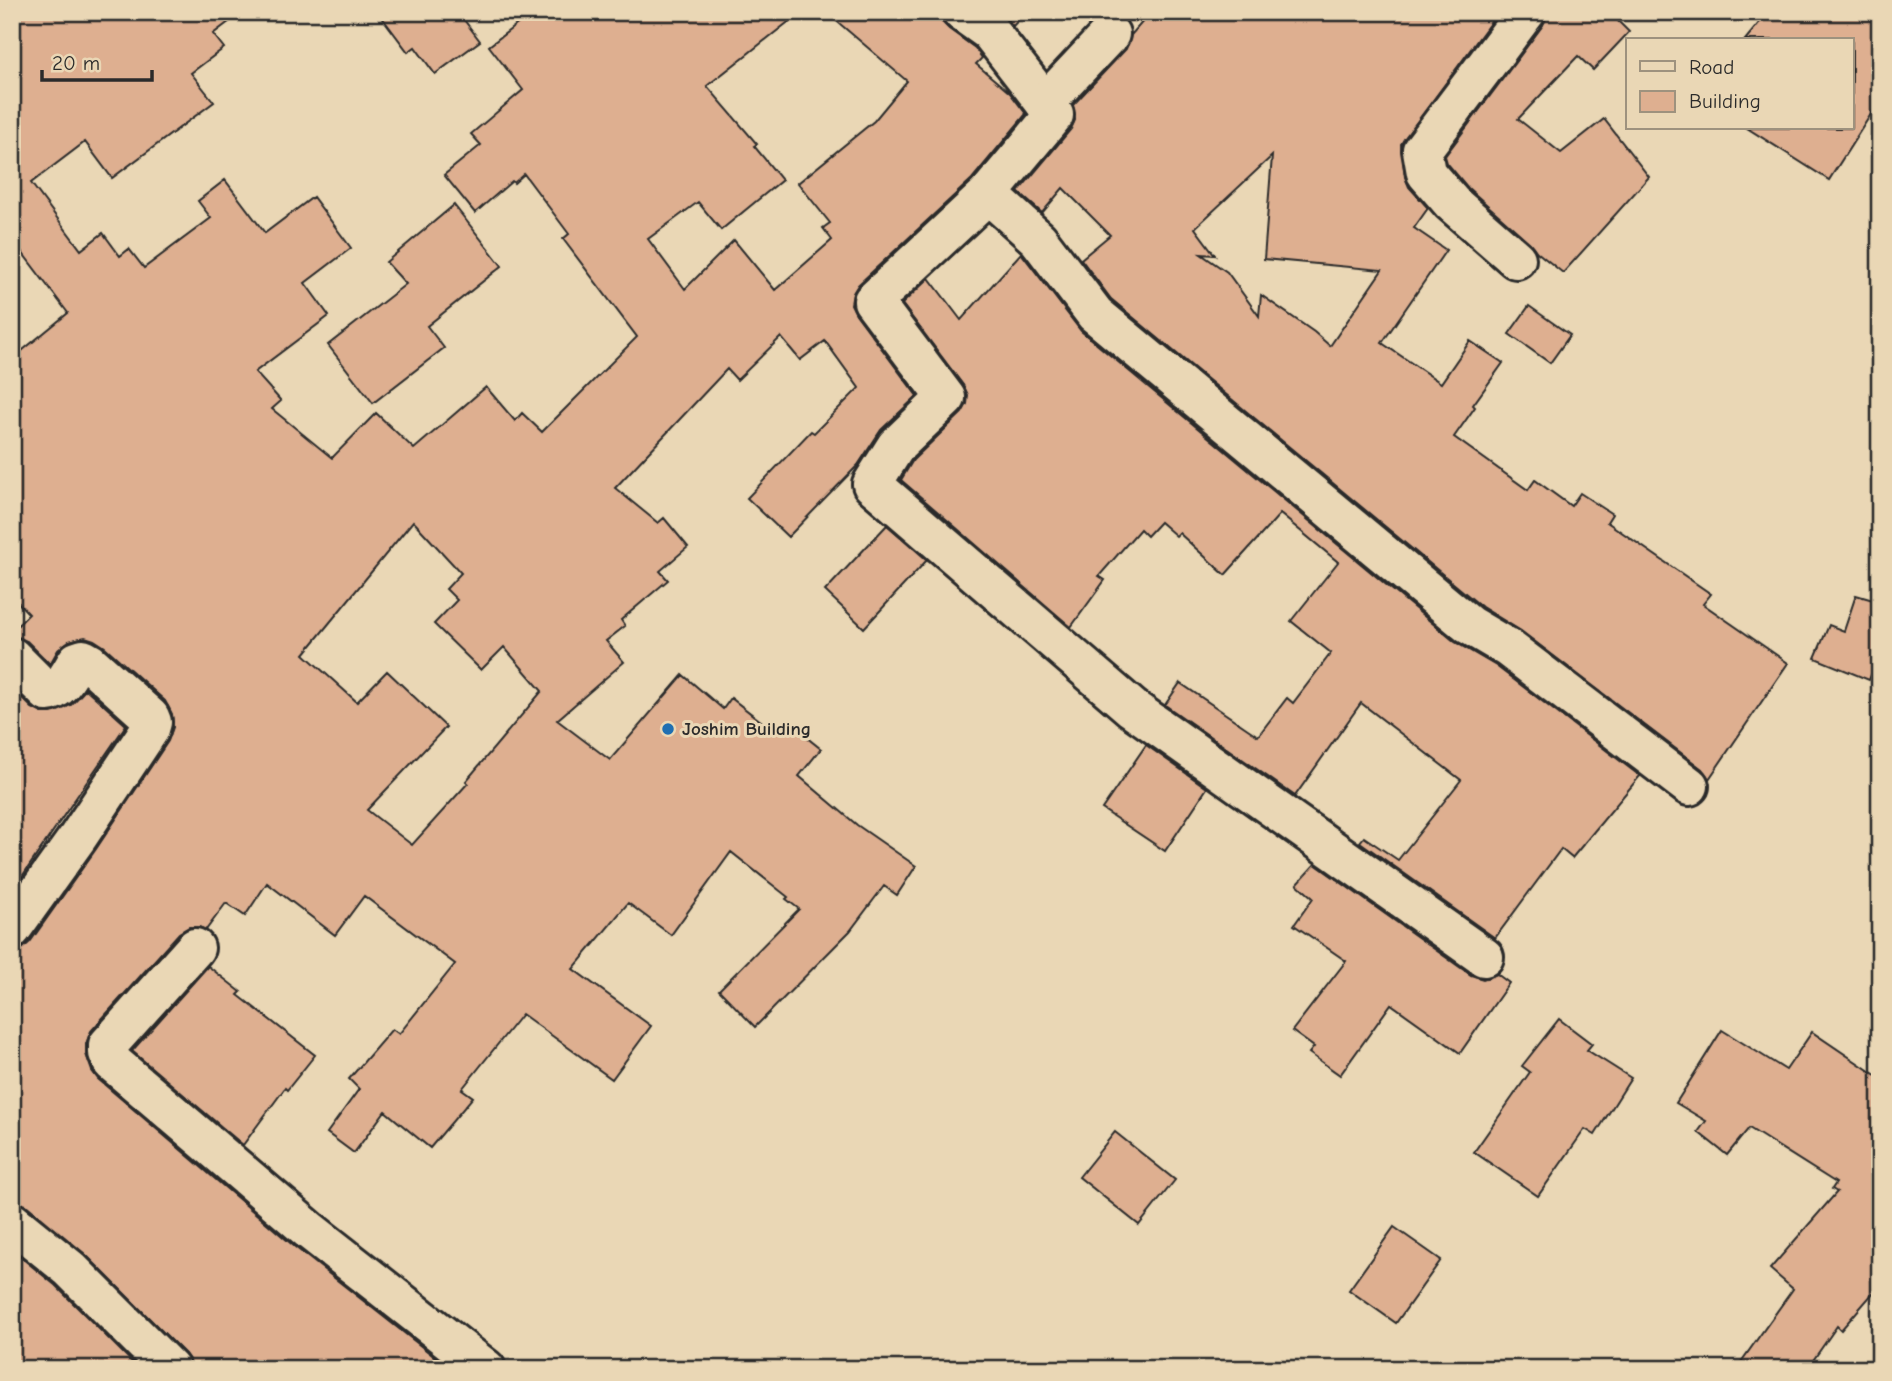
<svg xmlns="http://www.w3.org/2000/svg" width="1892" height="1381" viewBox="0 0 1892 1381" font-family="'Comic Neue',sans-serif">
<rect width="100%" height="100%" fill="#ead7b5"/>
<filter id="ink" filterUnits="userSpaceOnUse"><feTurbulence type="fractalNoise" baseFrequency=".0143" numOctaves="2"/><feDisplacementMap in="SourceGraphic" scale="14" xChannelSelector="R" yChannelSelector="G"/><feConvolveMatrix kernelMatrix="1 2 1 2 8 2 1 2 1" color-interpolation-filters="sRGB"/></filter>
<g filter="url(#ink)">
<g fill="#deaf90" stroke="#2b2b2b" stroke-width="2" fill-rule="evenodd">
<path d="M12,12H242L213,34L224,48L191,73L214,102L112,178L85,142L31,183L81,250L103,233L120,256L129,249L144,268L211,218L198,201L225,180L265,233L313,197L351,248L305,283L329,316L255,372L281,401L272,409L332,458L376,413L414,449L486,387L515,421L522,413L542,432L637,337L563,239L569,234L524,174L514,183L512,181L475,213L444,175L481,145L471,134L523,90L489,46L533,12H801L707,86L757,144L754,146L782,180L721,230L698,202L648,239L685,289L734,240L775,290L832,240L823,228L830,223L798,183L874,121L907,81L826,12H941L942,22L949,29L975,48L982,58L976,64L1010,93L1026,114L972,179L858,285L853,293L851,304L856,314L917,396L881,430L858,465L788,537L747,498L811,431L814,433L859,388L825,341L800,360L781,337L737,380L727,369L615,488L658,523L664,518L688,547L660,571L668,580L621,620L625,626L606,641L624,662L557,720L610,760L683,675L723,709L731,698L776,733L786,721L821,749L799,776L857,825L916,866L897,895L884,886L850,931L755,1027L719,990L799,909L786,899L788,897L731,852L671,935L628,903L573,969L651,1026L612,1079L522,1014L462,1089L473,1097L430,1148L385,1111L354,1153L327,1133L359,1089L349,1079L392,1029L399,1034L455,964L364,896L335,935L267,883L245,916L226,903L206,930L199,927H189L179,933L91,1031L86,1044V1054L92,1071L98,1079L295,1247L450,1369H191V1363L185,1354L85,1254L26,1205L12,1201V950L22,949L30,942L96,849L168,741L173,727L172,714L165,701L105,647L94,640L85,637L69,641L58,650L50,664L27,641L12,636V631L29,614L12,596V359L68,313L12,239ZM413,521L461,573L446,589L457,600L434,624L481,670L504,647L542,691L466,781L468,783L412,845L367,810L446,727L387,671L357,702L304,654Z"/>
<path d="M378,12H458L480,41L435,74L415,47L408,52Z"/>
<path d="M1000,12H1026L1013,26Z"/>
<path d="M1151,12H1498L1401,144L1405,177L1409,187L1428,208L1414,228L1446,250L1382,343L1441,383L1470,341L1503,363L1473,405L1475,407L1454,437L1528,490L1535,480L1571,506L1580,493L1612,514L1607,522L1711,594L1703,604L1788,663L1709,779L1702,769L1521,631L1482,607L1111,299L1081,259L1110,235L1063,188L1042,213L1018,192L1071,129L1075,120L1073,105L1126,49L1131,35ZM1272,156L1264,259L1382,270L1330,346L1314,332L1261,295L1259,316L1227,272L1201,254L1215,255L1195,228Z"/>
<path d="M1547,12H1609L1629,32L1593,70L1578,56L1518,119L1561,153L1604,119L1649,177L1563,273L1537,252L1530,243L1468,188L1447,163L1445,156L1543,25Z"/>
<path d="M1768,12L1880,13V100L1829,180L1747,128H1852V40H1745Z"/>
<path d="M454,205L502,266L427,326L444,348L373,403L328,345L406,284L386,262Z"/>
<path d="M1021,253L1081,331L1455,642L1496,666L1640,776L1572,858L1561,849L1495,938L1360,842L1364,837L1398,860L1461,780L1361,703L1295,796L1165,705L1180,683L1258,736L1287,698L1293,703L1331,653L1291,621L1338,562L1280,514L1225,575L1179,533L1176,536L1160,522L1147,536L1140,529L1099,576L1105,580L1071,627L901,480L913,460L962,413L967,404L968,395L963,385L902,304L929,278L961,320Z"/>
<path d="M1529,306L1570,335L1550,363L1509,334Z"/>
<path d="M887,525L927,560L864,628L825,591Z"/>
<path d="M1856,595L1880,602V681L1871,675L1869,680L1815,658L1829,625L1844,631Z"/>
<path d="M12,688L32,708L42,713H51L71,705L86,689L126,725L12,891Z"/>
<path d="M1146,745L1207,788L1165,851L1102,809Z"/>
<path d="M1315,864L1471,975L1483,979L1497,974L1509,983L1460,1053L1391,1004L1340,1075L1309,1053L1314,1047L1292,1031L1346,961L1294,925L1313,898L1297,884Z"/>
<path d="M208,966L241,992L238,995L315,1055L287,1090L285,1088L243,1145L132,1051Z"/>
<path d="M1559,1019L1592,1044L1587,1050L1631,1078L1595,1135L1585,1129L1538,1196L1474,1152L1530,1072L1522,1066Z"/>
<path d="M1722,1030L1786,1070L1812,1032L1880,1078V1285L1841,1330L1837,1326L1807,1369H1736L1793,1289L1770,1269L1837,1192L1832,1189L1836,1183L1749,1128L1727,1155L1698,1132L1706,1121L1676,1103Z"/>
<path d="M1115,1132L1175,1180L1139,1225L1079,1177Z"/>
<path d="M1394,1227L1441,1260L1396,1323L1349,1290Z"/>
<path d="M12,1250L55,1285L139,1369H12Z"/>
</g>
<g fill="none" stroke-linecap="round" stroke-linejoin="round">
<defs>
<g id="street">
<path d="M962,12L990,32L1045,103"/>
<path d="M1110,34L1045,103L1054,115L988,194L1038,239L1095,314L1469,625L1508,648L1689,786"/>
<path d="M988,194L873,301L946,398L896,446L872,484L1132,708L1484,957"/>
<path d="M1516,259L1452,203L1426,173L1422,150L1526,12"/>
<path d="M12,657L47,692C62,691 70,672 77,661L83,659L90,663L150,717L152,722L150,729L78,837L12,929"/>
<path d="M195,948L108,1045V1053L112,1062L309,1230L486,1369"/>
<path d="M12,1222L70,1269L170,1369"/>
</g>
</defs>
<use href="#street" stroke="#2b2b2b" stroke-width="44"/>
<use href="#street" stroke="#ead7b5" stroke-width="38"/>
</g>
</g>
<circle fill="#1f6fb2" stroke="#ead7b5" stroke-width="2.5" cx="668" cy="729" r="7"/>
<g text-anchor="middle" dominant-baseline="central" stroke-width="6" stroke-linejoin="round" paint-order="stroke">
<g font-size="19" font-weight="bold" fill="#2b2b2b" stroke="#ead7b5" text-anchor="start">
<text x="682" y="729">Joshim Building</text>
</g>
</g>
<rect width="1892" height="1381" fill="none" stroke="#ead7b5" stroke-width="42"/>
<rect x="21" y="21" width="1850" height="1339" fill="none" stroke="#2b2b2b" stroke-width="2.5" filter="url(#ink)"/>
<rect x="1626" y="38" width="228" height="91" fill="#ead7b5" stroke="#9e927e" stroke-width="2"/>
<rect x="1640" y="61" width="35" height="10" fill="#ead7b5" stroke="#9e927e" stroke-width="2"/>
<text x="1689" y="74" font-size="21" fill="#2b2b2b">Road</text>
<rect x="1640" y="91" width="35" height="21" fill="#deaf90" stroke="#9e927e" stroke-width="2"/>
<text x="1689" y="108" font-size="21" fill="#2b2b2b">Building</text>
<path d="M42 70v10h110v-10" fill="none" stroke="#2b2b2b" stroke-width="3.5"/>
<text x="52" y="70" font-size="21" fill="#2b2b2b" stroke="#ead7b5" stroke-width="5" paint-order="stroke">20 m</text>
</svg>
